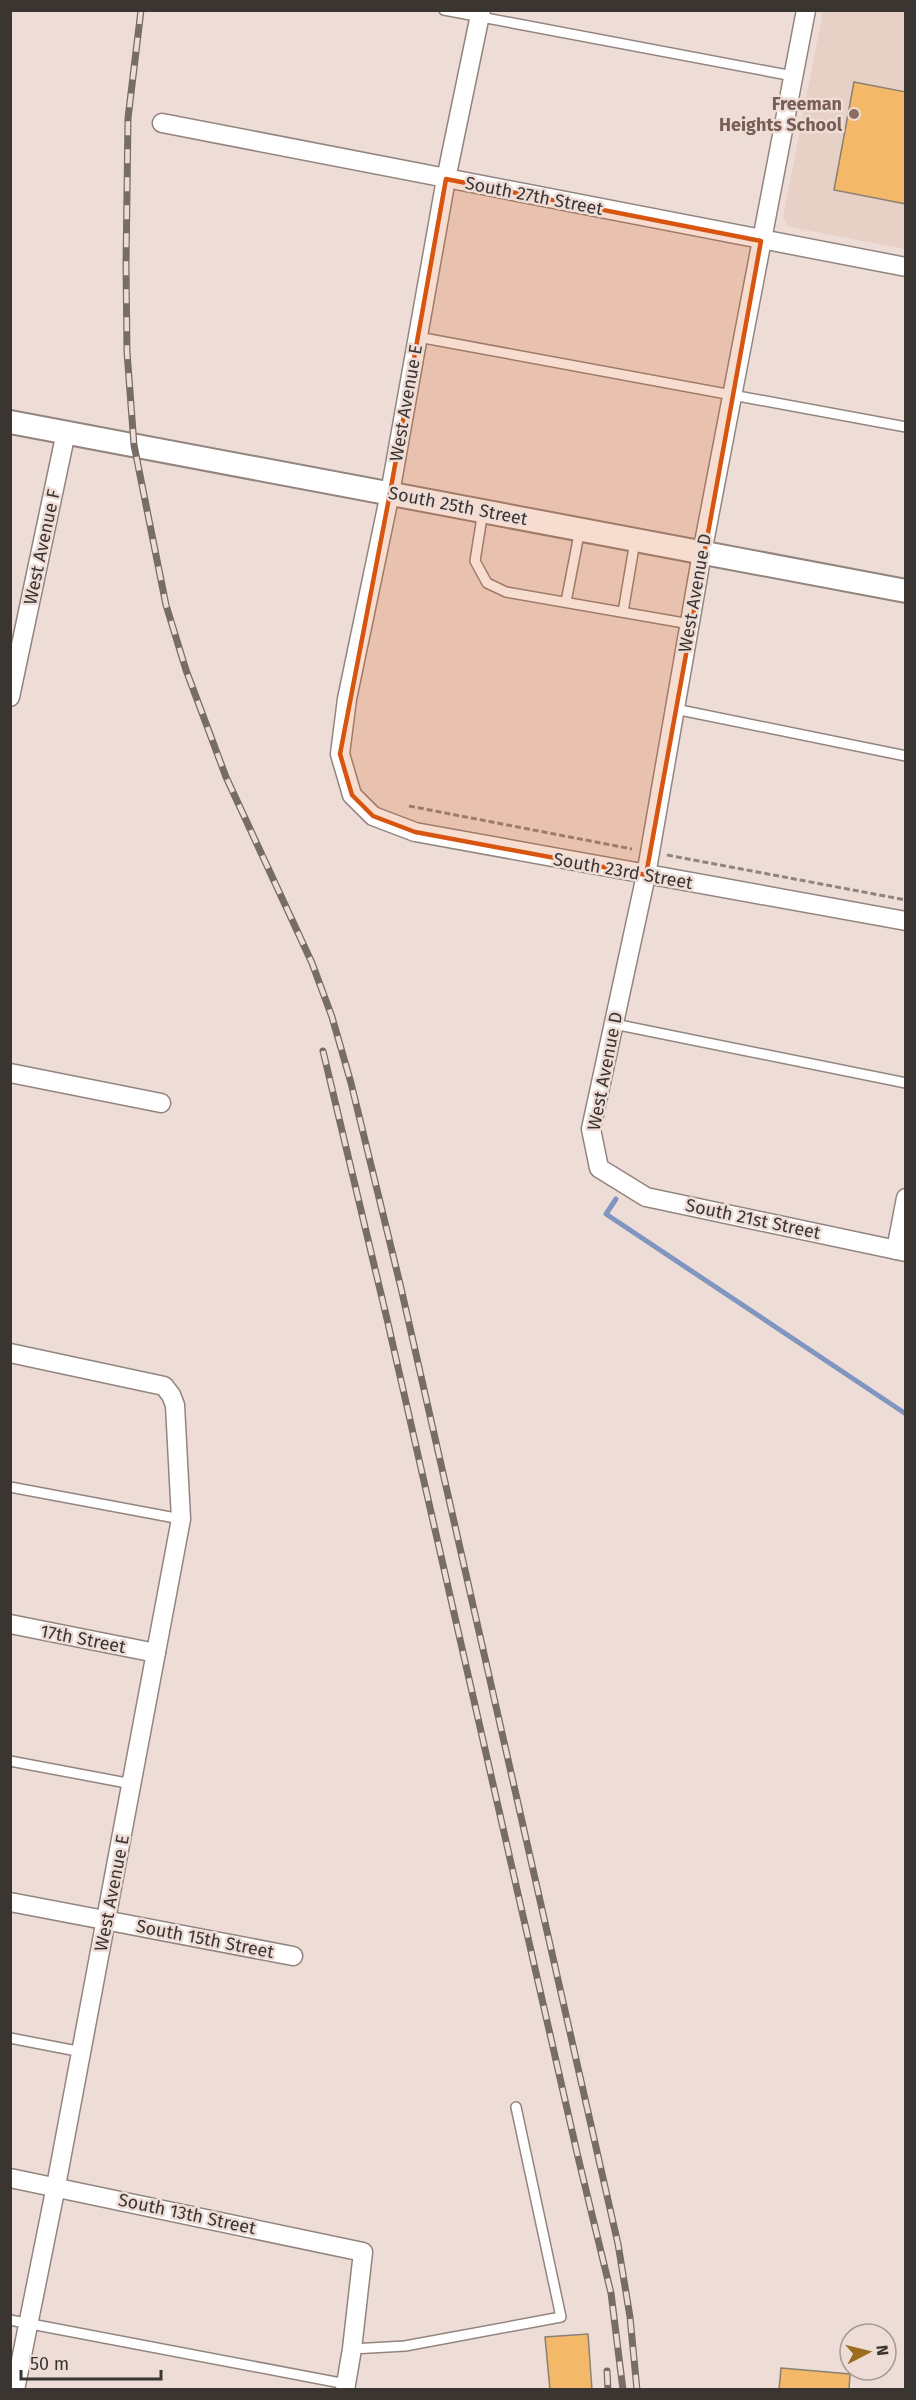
<svg xmlns="http://www.w3.org/2000/svg" width="916" height="2400" viewBox="0 0 916 2400" font-family="'Fira Sans',sans-serif">
<rect width="100%" height="100%" fill="#eeddd7"/>
<path fill="#e7d0c6" d="M823,11H905V249L789,227L783,217Z"/>
<g fill="none" stroke-linecap="round" stroke-linejoin="round">
<path stroke="#8096c0" stroke-width="5" d="M616,1199L606,1214L906,1414"/>
</g>
<g fill="#f4b869" stroke="#8a8175" stroke-width="1.5">
<path d="M854,82L906,92V204L834,190Z"/>
<path d="M588,2334L592,2390H550L545,2337Z"/>
<path d="M781,2368L850,2374L849,2390H779Z"/>
</g>
<g fill="none" stroke-linecap="round" stroke-linejoin="round">
<defs>
<g id="service">
<path d="M444,10L793,76"/>
<path d="M418,337L906,427"/>
<path d="M483,511L475,561L487,583L506,592L690,624"/>
<path d="M566,602L580,529"/>
<path d="M623,612L635,541"/>
<path d="M675,709L906,756"/>
<path d="M614,1024L906,1083"/>
<path d="M10,1487L181,1519"/>
<path d="M10,1761L132,1784"/>
<path d="M10,2038L82,2052"/>
<path d="M10,2320L346,2384"/>
<path d="M352,2349L405,2346L561,2317L516,2107"/>
</g>
<g id="minor">
<path d="M481,10L446,179L390,493L347,699L340,754L352,795L373,816L415,832L906,921"/>
<path d="M806,10L702,553L646,875L591,1129L599,1168L646,1197L906,1252"/>
<path d="M162,123L906,267"/>
<path d="M10,697L66,432"/>
<path d="M10,1073L161,1103"/>
<path d="M896,1250L906,1198"/>
<path d="M10,1353L164,1386L171,1395L175,1405L181,1519L56,2186L15,2390"/>
<path d="M10,1624L156,1653"/>
<path d="M10,1902L293,1956"/>
<path d="M10,2178L363,2252L352,2349L345,2390"/>
</g>
<path id="tertiary" d="M10,422L906,591"/>
</defs>
<use href="#service" stroke="#93847e" stroke-width="12"/>
<use href="#minor" stroke="#93847e" stroke-width="21"/>
<use href="#tertiary" stroke="#93847e" stroke-width="26"/>
<g stroke="#8f8480" stroke-width="3" stroke-dasharray="6 3" stroke-linecap="butt">
<path d="M409,806L632,849"/>
<path d="M667,855L906,900"/>
</g>
<use href="#service" stroke="#fff" stroke-width="9"/>
<use href="#minor" stroke="#fff" stroke-width="18"/>
<use href="#tertiary" stroke="#fff" stroke-width="22"/>
<defs>
<g id="rail">
<path d="M141,10L128,118L126,266L127,352L134,445L166,605L186,670L226,777L312,963L332,1017L351,1083L401,1288L618,2244L630,2317L637,2390"/>
<path d="M323,1051L387,1319L578,2157L611,2293L623,2390"/>
<path d="M607,2371L608,2390"/>
</g>
</defs>
<use href="#rail" stroke="#766c68" stroke-width="7"/>
<use href="#rail" stroke="#eeddd7" stroke-width="4.5" stroke-dasharray="14" stroke-linecap="butt"/>
</g>
<path fill="#d75510" fill-opacity="0.2" stroke="#d75510" stroke-width="4.5" stroke-linejoin="round" d="M446,179L761,241L646,875L415,832L373,816L352,795L340,754L390,493Z"/>
<circle fill="#8d6e63" stroke="#eeddd7" stroke-width="2" cx="854" cy="114" r="6"/>
<g text-anchor="middle" dominant-baseline="central" stroke-width="5" stroke-linejoin="round" paint-order="stroke">
<g font-size="18" font-weight="bold" fill="#785e54" stroke="#eeddd7" text-anchor="end">
<text x="842" y="104">Freeman<tspan x="842" dy="21">Heights School</tspan></text>
</g>
<g font-size="18" fill="#3b3532" stroke="#eeddd7">
<text transform="translate(534 196) rotate(11)">South 27th Street</text>
<text transform="translate(406 403) rotate(-80)">West Avenue E</text>
<text transform="translate(458 506) rotate(11)">South 25th Street</text>
<text transform="translate(42 547) rotate(-78)">West Avenue F</text>
<text transform="translate(695 593) rotate(-80)">West Avenue D</text>
<text transform="translate(623 871) rotate(10)">South 23rd Street</text>
<text transform="translate(605 1071) rotate(-79)">West Avenue D</text>
<text transform="translate(753 1219) rotate(12)">South 21st Street</text>
<text transform="translate(83 1639) rotate(11)">17th Street</text>
<text transform="translate(112 1893) rotate(-79)">West Avenue E</text>
<text transform="translate(205 1939) rotate(11)">South 15th Street</text>
<text transform="translate(187 2214) rotate(12)">South 13th Street</text>
</g>
</g>
<rect width="916" height="2400" fill="none" stroke="#3b3532" stroke-width="24"/>
<g transform="translate(868 2352) rotate(83)"><circle r="28" fill="#eeddd7" stroke="#a69a95" stroke-width="1.5"/>
<path d="M0-4.5L10 22L0 15L-10 22Z" fill="#9c6c1f"/>
<text y="-9" font-size="16" font-weight="bold" text-anchor="middle" fill="#3b3532">N</text>
</g>
<path d="M21 2370v9h140v-9" fill="none" stroke="#3b3532" stroke-width="3"/>
<text x="30" y="2370" font-size="18" fill="#3b3532" stroke="#eeddd7" stroke-width="4.5" paint-order="stroke">50 m</text>
</svg>
